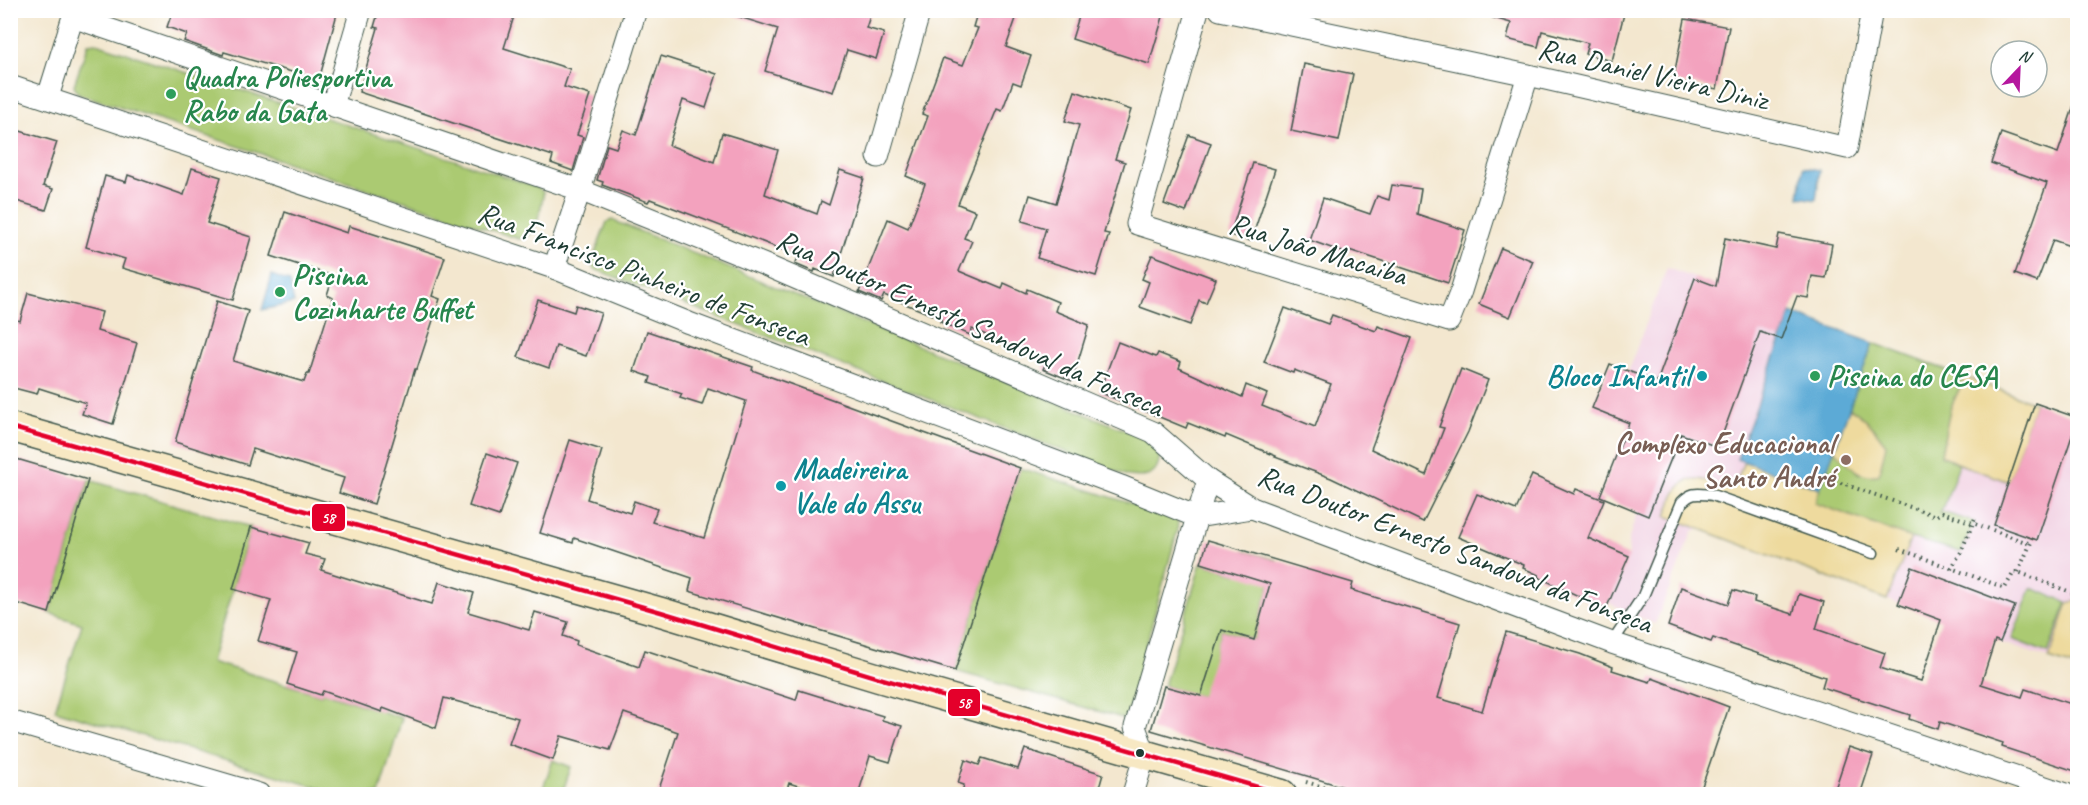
<svg xmlns="http://www.w3.org/2000/svg" width="2088" height="805" viewBox="0 0 2088 805" font-family="Caveat,sans-serif">
<rect width="100%" height="100%" fill="#fff"/>
<filter id="ink" filterUnits="userSpaceOnUse"><feTurbulence type="fractalNoise" baseFrequency=".0167" numOctaves="2"/><feDisplacementMap in="SourceGraphic" scale="12" xChannelSelector="R" yChannelSelector="G"/><feConvolveMatrix kernelMatrix="1 2 1 2 8 2 1 2 1" color-interpolation-filters="sRGB"/></filter>
<filter id="wash" filterUnits="userSpaceOnUse"><feTurbulence type="fractalNoise" baseFrequency=".008" numOctaves="4" result="noise"/><feDisplacementMap in="SourceGraphic" scale="24" xChannelSelector="R" yChannelSelector="G"/><feGaussianBlur stdDeviation="1.35" result="paint"/><feColorMatrix in="noise" values="0 0 0 0 0 0 0 0 0 0 0 0 0 0 0 0 0 1.4 0 .05"/><feComposite in="paint" operator="in"/></filter>
<g filter="url(#wash)">
<rect width="100%" height="100%" fill="#f3e7cf"/>
<path fill="#f1d0e2" d="M1667,268L2077,418V668L2000,642L1701,529L1693,531L1655,624L1609,603L1629,556L1628,542L1637,512L1600,496L1629,423L1592,408L1610,364L1628,371Z"/>
<g fill="#abca72" stroke="#658453" stroke-width="1.5">
<path d="M96,43L537,187L543,192V198C539,213 537,239 519,239L80,94L76,91L74,85L88,44Z"/>
<path d="M612,220L1137,435C1142,437 1150,440 1154,444C1163,454 1160,472 1147,476C1141,478 1134,476 1128,476L594,269L591,263L607,222Z"/>
<path d="M1873,343L1965,377L1950,409L1941,455L1959,464L1944,507L1938,514L1942,512L1974,522L1961,552L1911,538L1814,503L1834,450L1860,474L1876,430L1849,408Z"/>
<path d="M1020,468L1173,517L1178,522L1177,532L1126,719L955,671Z"/>
<path d="M89,480L251,527L211,662L321,695L322,692L402,718L379,794H339L55,710L82,624L49,613Z"/>
<path d="M1244,551L1277,560L1254,640L1222,630L1203,697L1164,686L1201,563L1237,574Z"/>
<path d="M2031,588L2067,602L2048,653L2012,639Z"/>
<path d="M553,760L571,767L562,794H541Z"/>
</g>
<g fill="#eeda9e" stroke="#868c69" stroke-width="1.5">
<path d="M1965,377L2035,403L2009,482L1959,464L1941,455L1950,409Z"/>
<path d="M1849,408C1864,416 1877,431 1886,445L1879,474C1861,481 1847,462 1834,450Z"/>
<path d="M1744,461L1820,489L1815,503L1911,538L1887,600L1666,516C1680,476 1688,471 1727,489L1735,486Z"/>
<path d="M2074,601L2078,602L2077,668L2049,659L2068,603Z"/>
</g>
<g fill="#5caad6" stroke="#3e7485" stroke-width="1.5">
<path d="M1803,167L1820,170L1816,200L1799,197Z"/>
<path d="M272,275L290,282L294,303L262,310Z"/>
<path d="M1791,313L1873,343L1820,489L1737,459Z"/>
</g>
<g id="blocks">
<g fill="#f3a2be">
<path d="M173,10H338L319,80L224,52L223,55L184,41L187,34L167,27Z"/>
<path d="M379,10H516L504,48L570,69L564,87L590,95L577,135L583,137L573,171L551,163L553,156L359,92L378,28L374,27Z"/>
<path d="M734,10H872L866,28L884,33L876,59L847,50L833,92L765,71L778,29L733,15Z"/>
<path d="M978,10H1019L1006,47L1031,56L1021,85L1013,82L1002,111L997,109L958,204L975,211L964,238L972,241L959,271L1002,289L1004,283L1026,293L1027,289L1058,302L1055,311L1089,325L1072,381L1043,369L1047,361L972,329L970,335L940,322L942,319L884,295L881,301L859,292L888,219L908,228L925,184L906,176L928,116L922,114L943,58L963,65L978,28L973,27Z"/>
<path d="M1081,10H1165L1149,64L1072,39Z"/>
<path d="M1491,10H1625L1612,61L1585,54L1588,43L1542,31L1538,47L1507,39L1511,23L1490,17Z"/>
<path d="M1685,19L1729,27L1717,89L1673,81Z"/>
<path d="M661,56L717,74L706,108L683,100L669,145L714,162L722,133L778,150L765,194L817,214L821,201L829,205L840,170L864,178L834,277L815,269L814,272L795,264L799,256L650,199L648,202L602,185L603,182L597,180L607,145L616,148L623,130L636,135Z"/>
<path d="M1304,64L1353,74L1339,141L1291,131Z"/>
<path d="M1075,91L1131,110L1115,159L1125,162L1104,233L1109,234L1096,276L1037,258L1046,228L1022,221L1030,195L1056,203L1079,125L1065,121Z"/>
<path d="M2074,105H2078V249L2053,240L2037,282L2015,274L2047,183L1991,163L2001,133L2058,153Z"/>
<path d="M10,128L57,142L43,186L53,189L46,210L10,199Z"/>
<path d="M1189,135L1211,143L1186,212L1164,204Z"/>
<path d="M1253,163L1275,169L1251,241L1230,235Z"/>
<path d="M192,168L221,177L207,223L251,237L233,300L122,268L125,259L86,247L105,176L126,182L128,175L184,195Z"/>
<path d="M1392,185L1421,189L1417,214L1465,230L1448,283L1349,250L1348,254L1309,240L1323,198L1370,214L1377,196L1389,200Z"/>
<path d="M285,212L347,233L349,226L445,257L432,296L440,299L417,369H415L374,504L339,493L344,478L253,449L248,465L175,442L217,301L248,311L233,361L304,382L307,374H309L333,298L327,295L333,276L271,256Z"/>
<path d="M1779,234L1832,244L1826,278L1812,276L1808,298L1797,296L1781,339L1760,332L1718,447L1681,434L1648,516L1600,496L1629,423L1592,408L1610,364L1657,382L1695,278L1716,286L1725,238L1776,249Z"/>
<path d="M1501,248L1533,261L1510,317L1479,304Z"/>
<path d="M1152,255L1216,279L1206,303L1199,300L1190,325L1140,307L1149,282L1142,279Z"/>
<path d="M28,293L102,312L97,331L137,343L113,424L82,414L86,403L39,388L37,394L10,387V318L20,321Z"/>
<path d="M538,300L574,312L576,305L601,313L586,356L556,346L549,368L518,357Z"/>
<path d="M1285,308L1328,324L1332,315L1376,331L1378,326L1412,338L1371,449L1426,475L1444,428L1439,427L1461,369L1488,380L1468,432L1423,522L1331,478L1275,457L1276,456L1226,435L1225,438L1188,423L1186,428L1099,392L1118,342L1156,357L1158,353L1181,362L1179,368L1242,397L1246,385L1267,394L1262,406L1315,427L1331,384L1294,370L1293,373L1264,362Z"/>
<path d="M647,331L753,367L752,370L1020,468L955,671L689,591L692,578L574,538L573,543L540,533L570,440L602,450L587,499L630,513L634,501L657,509L652,522L704,538L746,401L708,388L702,405L680,398L682,394L649,383L651,377L634,371Z"/>
<path d="M2035,403L2078,418L2037,540L1994,525Z"/>
<path d="M487,453L517,463L499,516L469,506Z"/>
<path d="M10,457L88,480L49,613L10,601Z"/>
<path d="M1532,475L1574,494L1576,489L1604,500L1588,538L1629,556L1606,609L1538,577L1539,575L1523,568L1524,565L1458,537L1477,494L1516,510Z"/>
<path d="M251,527L309,543L305,554L325,559L321,570L356,581L432,604L439,582L474,593L468,612L529,630L535,612L568,622L563,636L577,641L576,645L639,667L645,650L796,700L799,690L883,716L882,720L902,726L890,762L870,756L858,795H826L789,783L785,795H657L678,732L624,713L610,750L561,736L553,760L509,744L518,718L444,698L436,728L383,708L382,712L323,691L321,695L287,684L297,652L258,641L271,600L233,589Z"/>
<path d="M1208,540L1353,583L1351,590L1460,623L1438,698L1482,711L1506,632L1580,654L1613,667L1612,670L1650,682L1652,678L1729,707L1699,795H1371L1151,730L1164,686L1201,696L1222,630L1254,640L1270,584L1201,563Z"/>
<path d="M1912,567L2015,606L2000,642L1995,640L1981,684L2022,697L2025,689L2078,706V772L2002,747L2003,743L1940,722L1938,729L1909,719L1910,715L1822,687L1825,677L1713,638L1711,642L1668,626L1681,587L1728,604L1733,590L1755,597L1754,602L1793,614L1799,594L1824,602L1816,629L1885,653L1880,668L1921,681L1941,620L1898,604Z"/>
<path d="M1849,747L1873,755L1860,795H1833Z"/>
<path d="M1025,749L1103,774L1097,795H961L964,785L958,783L965,760L979,765L982,758L1018,769Z"/>
</g>
</g>
</g>
<g filter="url(#ink)">
<use href="#blocks" fill-opacity="0" stroke="#3f564b" stroke-width="1.5"/>
<g fill="none" stroke-linecap="round" stroke-linejoin="round">
<defs>
<path id="service" d="M1612,643L1643,596L1682,502C1693,491 1698,494 1712,495L1873,553"/>
<g id="minor">
<path d="M1198,10L1137,224L1449,321L1461,291L1528,75"/>
<path d="M1220,10L1528,75L1847,148L1872,10"/>
<path d="M73,17L580,190L765,265L1153,432L1208,480L1252,508L1612,643L2066,794"/>
<path d="M10,86L554,268L689,323L1121,486L1197,517L1252,508"/>
<path d="M48,97L75,10"/>
<path d="M333,106L361,10"/>
<path d="M878,157L920,10"/>
<path d="M554,268L580,190L636,10"/>
<path d="M10,721L259,794"/>
<path d="M1133,794L1145,754L1135,727L1208,480"/>
</g>
<path id="secondary" d="M10,427L661,612L879,678L1282,794"/>
</defs>
<use href="#service" stroke="#3f564b" stroke-width="13"/>
<use href="#minor" stroke="#3f564b" stroke-width="23"/>
<use href="#secondary" stroke="#3f564b" stroke-width="31"/>
<g stroke="#3f564b" stroke-width="4" stroke-dasharray="1.5 4.5" stroke-linecap="butt">
<path d="M1825,474L1841,483L1936,516L1942,512L2031,544"/>
<path d="M1899,549L2005,588L2014,572H2018L2078,595"/>
<path d="M1951,569L1961,552L1975,518"/>
<path d="M2018,572L2033,538"/>
<path d="M1306,782L1347,794"/>
</g>
<use href="#service" stroke="#fff" stroke-width="10"/>
<use href="#minor" stroke="#fff" stroke-width="21"/>
<use href="#secondary" stroke="#f7e8c3" stroke-width="28"/>
<defs>
<path id="bus-1" d="M10,427L661,612L879,678L1282,794"/>
</defs>
<use href="#bus-1" stroke="#fff" stroke-width="9"/>
<use href="#bus-1" stroke="#e4002b" stroke-width="4.5"/>
</g>
</g>
<g fill="#2e9e5b" stroke="#fff" stroke-width="2">
<circle cx="171" cy="94" r="6"/>
<circle cx="280" cy="292" r="6"/>
<circle cx="1815" cy="376" r="6"/>
</g>
<g fill="#0f9aa8" stroke="#fff" stroke-width="2">
<circle cx="1702" cy="376" r="6"/>
<circle cx="781" cy="486" r="6"/>
</g>
<circle fill="#8d6e63" stroke="#fff" stroke-width="2" cx="1846" cy="460" r="6"/>
<circle fill="#1f3d34" stroke="#fff" stroke-width="2" cx="1140" cy="753" r="5"/>
<g text-anchor="middle" dominant-baseline="central" stroke-width="4.5" stroke-linejoin="round" paint-order="stroke">
<g font-size="30" fill="#1f3d34" stroke="#fff">
<text transform="translate(1653 74) rotate(13)">Rua Daniel Vieira Diniz</text>
<text transform="translate(1318 249) rotate(17)">Rua João Macaiba</text>
<text transform="translate(644 274) rotate(21)">Rua Francisco Pinheiro de Fonseca</text>
<text transform="translate(970 323) rotate(24)">Rua Doutor Ernesto Sandoval da Fonseca</text>
<text transform="translate(1455 549) rotate(21)">Rua Doutor Ernesto Sandoval da Fonseca</text>
</g>
<g font-size="30" font-weight="bold" fill="#27864d" stroke="#fff" text-anchor="start">
<text x="183" y="77">Quadra Poliesportiva<tspan x="183" dy="34">Rabo da Gata</tspan></text>
<text x="292" y="275">Piscina<tspan x="292" dy="34">Cozinharte Buffet</tspan></text>
<text x="1827" y="376">Piscina do CESA</text>
</g>
<g font-size="30" font-weight="bold" fill="#0d838f" stroke="#fff" text-anchor="end">
<text x="1690" y="376">Bloco Infantil</text>
<text x="793" y="469" text-anchor="start">Madeireira<tspan x="793" dy="34">Vale do Assu</tspan></text>
</g>
<g font-size="30" font-weight="bold" fill="#785e54" stroke="#fff" text-anchor="end">
<text x="1834" y="443">Complexo Educacional<tspan x="1834" dy="34">Santo André</tspan></text>
</g>
</g>
<g stroke="#fff" stroke-width="2">
<rect x="311" y="503" width="35" height="29" rx="6" fill="#e4002b"/>
<rect x="947" y="688" width="34" height="29" rx="6" fill="#e4002b"/>
</g>
<g font-size="16" text-anchor="middle" font-weight="bold" fill="#fff">
<text x="328" y="523">58</text>
<text x="964" y="708">58</text>
</g>
<rect width="2088" height="805" fill="none" stroke="#fff" stroke-width="36"/>
<g transform="translate(2019 69) rotate(23)"><circle r="28" fill="#ffffff" stroke="#a5b1ae" stroke-width="1.5"/>
<path d="M0-4.5L10 22L0 15L-10 22Z" fill="#b5179e"/>
<text y="-9" font-size="16" font-weight="bold" text-anchor="middle" fill="#1f3d34">N</text>
</g>
</svg>
